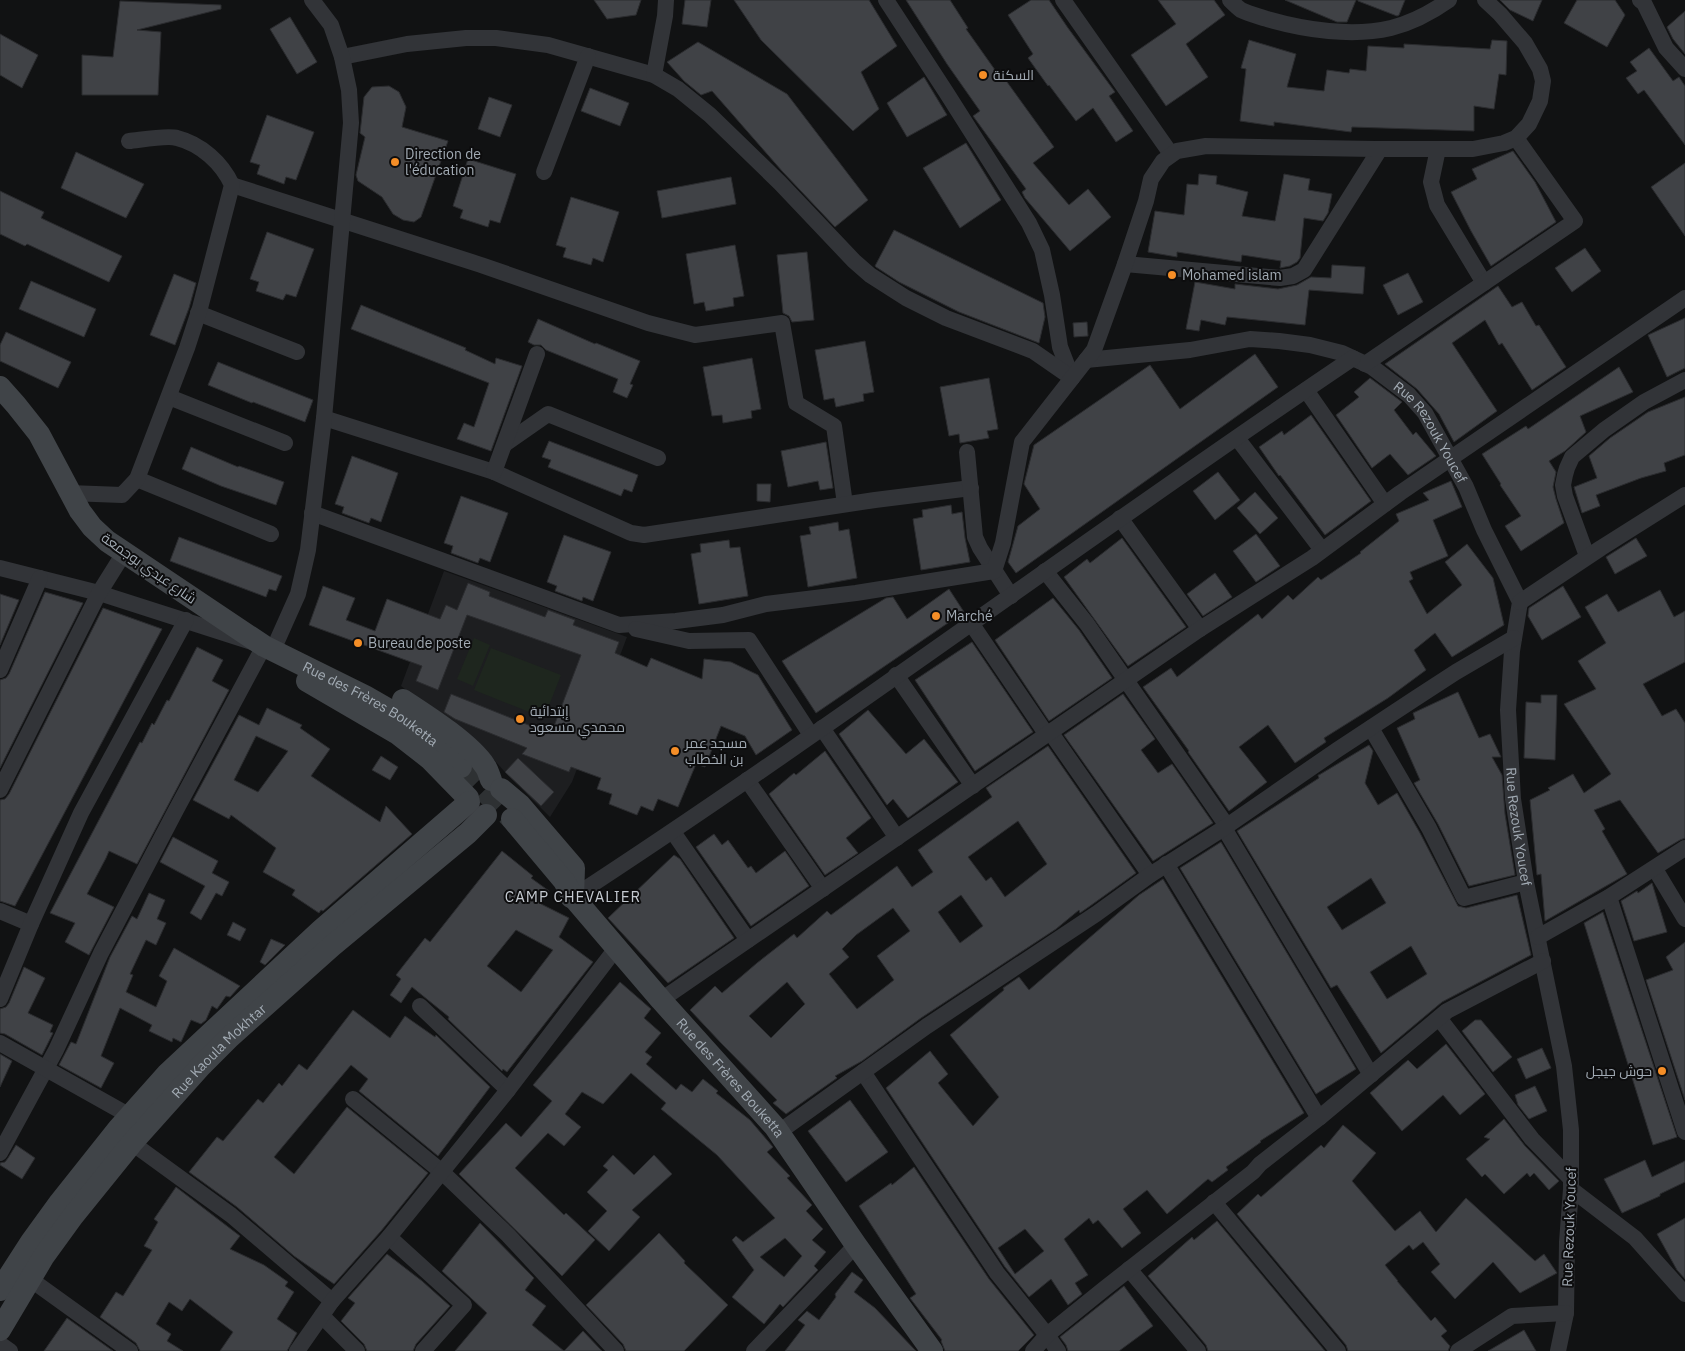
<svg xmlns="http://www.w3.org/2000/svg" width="1685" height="1351" font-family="'IBM Plex Sans',Cairo,sans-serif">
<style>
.built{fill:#1d1e20}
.green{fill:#1e261e}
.building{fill:#404246;stroke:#2b2c2f;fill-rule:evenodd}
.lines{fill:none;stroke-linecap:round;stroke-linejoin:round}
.secondary-tunnel{stroke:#2e3133;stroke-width:22;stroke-dasharray:22 11;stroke-linecap:butt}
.street{stroke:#323438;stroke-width:16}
.secondary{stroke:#404448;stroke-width:22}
.poi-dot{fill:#f58e27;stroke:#0d0d0e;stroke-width:2}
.labels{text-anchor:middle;stroke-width:4;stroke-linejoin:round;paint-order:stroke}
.poi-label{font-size:14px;fill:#a2abb4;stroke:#0d0d0e;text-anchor:start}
.street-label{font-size:14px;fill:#a2abb4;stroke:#0d0d0e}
.neighbourhood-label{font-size:15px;letter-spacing:1px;fill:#c4c9d0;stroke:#0d0d0e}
</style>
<rect width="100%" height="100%" fill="#111213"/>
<path class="built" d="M444,571L627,637L572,782L550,817L504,771L488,753L401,686Z"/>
<path class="green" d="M474,638L490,645L473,686L457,679Z
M491,648L561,675L544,718L474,690Z"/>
<path class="building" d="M594,0H641L636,15L607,19Z
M685,0H711L707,27L682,24Z
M734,0H869L897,46L861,72L879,109L853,131L761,40Z
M906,0H950L968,28L966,29L1000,77L1002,75L1054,147L1033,163L1069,205L1088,189L1111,217L1070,251L1025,198L1022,192L1026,189L973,116L980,111L947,64Z
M1031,0H1049L1068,28L1115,92L1109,96L1133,131L1116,142L1093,108L1076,121L1049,85L1048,86L1028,58L1033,54L1008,15Z
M1158,0H1214L1225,15L1186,44L1208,77L1166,106L1131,55L1176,24Z
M1285,0H1356L1347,22H1337Z
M1358,0H1405L1399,15L1397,16L1358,1Z
M1500,0H1542L1533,21L1510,10Z
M1577,0H1615L1625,15L1607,47L1564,23Z
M120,1L221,5V9L137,30L161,32L158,95H82V55L113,57Z
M1685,11V54L1673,39L1667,27Z
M290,17L317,62L297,74L270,29Z
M0,34L38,55L22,88L0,75Z
M1249,40L1296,54L1287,87L1324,91L1327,70L1349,73L1350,69L1366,71L1368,46L1404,48V44L1490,49L1492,40L1507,41L1506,75L1499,74L1494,109L1474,106V131L1352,127L1351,132L1274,122V126L1240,121L1246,69L1241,68Z
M698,42L787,94L868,200L835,227L782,171L712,91L701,95L684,81L667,62Z
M1649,48L1673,81L1679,77L1685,86V145L1644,90L1638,94L1626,78L1637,71L1630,62Z
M924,77L947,115L907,137L887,103Z
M389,86L399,92L406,107L402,127L448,141L421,217L414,222L403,220L393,214L382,197L358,181L356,175L365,137L360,133L364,97L372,87Z
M590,88L629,103L620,126L581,111Z
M489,97L512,105L500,137L478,129Z
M267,115L314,132L296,180L286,177L284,184L257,174L260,165L250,162Z
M966,143L1001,200L960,228L923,168Z
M1513,151L1535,182L1556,222L1491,266L1471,231L1451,192L1477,179L1472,169Z
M76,152L144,184L126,218L61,188Z
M468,159L516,174L500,223L490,220L488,227L460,218L463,210L453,206Z
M1685,163V236L1651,187Z
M1199,174L1217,176L1216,184L1248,192L1242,216L1275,221L1284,174L1310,179L1308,190L1332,194L1328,213L1323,221L1304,218L1300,258L1297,262L1290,266L1280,268L1281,261L1242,255L1241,262L1177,252V257L1148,252L1155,211L1184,215L1187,184L1198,185Z
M731,177L736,204L662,218L657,191Z
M0,191L44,212L41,218L122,256L109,282L27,244L25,246L0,234Z
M571,197L619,212L603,262L593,258L591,265L563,257L566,248L556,245Z
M894,230L1043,303L1045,317L1039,343L959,312L899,282L876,267L875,266Z
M267,232L314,249L296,297L286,294L283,300L256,291L259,282L250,279Z
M735,245L744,296L733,298L734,306L706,311L704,302L694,304L686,254Z
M1585,248L1601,271L1572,292L1555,268Z
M807,252L814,320L792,322L789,316L783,313L777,255Z
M1332,265L1365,267L1363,294L1309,290L1305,325L1227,317L1225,325L1201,320L1199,331L1186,329L1195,282L1235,289V284L1278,289L1297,285L1311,277L1331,278Z
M1408,273L1423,302L1398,315L1383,285Z
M174,274L196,283L189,308L175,345L150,335Z
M31,281L96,309L84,337L19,309Z
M1498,286L1512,307L1522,302L1536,326L1539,325L1566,367L1532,390L1502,343L1499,345L1485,320L1452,343L1497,411L1454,442L1439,414L1417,389L1385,364Z
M361,305L466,348L465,350L495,364L496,358L522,366L491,451L457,439L464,423L474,427L489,383L351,329Z
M1685,318V368L1667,377L1648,335Z
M538,319L595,344L596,343L640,361L630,384L633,385L627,398L613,392L618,379L546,350L541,345H534L528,342Z
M1087,322L1088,336L1074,337L1073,323Z
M6,332L71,362L58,388L0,361V345Z
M865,341L874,392L863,394L864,401L836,407L834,398L824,400L815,350Z
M1255,354L1278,387L1016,573L1008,562L1018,526L1040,509L1024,484L1034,445L1150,365L1180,409Z
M752,358L761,409L751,411L752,418L723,423L722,415L712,416L703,367Z
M218,362L313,400L305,422L253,402L252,403L208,385Z
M1619,367L1633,392L1580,416L1586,432L1565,451L1549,461L1556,472L1553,487L1556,499L1564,523L1521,551L1505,526L1521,516L1500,485L1501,484L1482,454L1526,426L1528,429Z
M989,378L998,429L987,431L989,438L960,443L959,434L949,436L940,387Z
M1370,378L1402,402L1394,410L1413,435L1416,432L1436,456L1408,475L1390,454L1372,468L1336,415L1359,397L1354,392Z
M1685,397V455L1664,463L1666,471L1641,478L1596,495L1600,506L1582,513L1574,487L1597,478L1589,456L1610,438L1648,412Z
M1311,415L1371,501L1325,535L1280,475L1279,476L1259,447L1282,431L1284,435Z
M549,441L638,475L632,492L624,489L621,496L548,467L551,460L542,457Z
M826,442L833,488L820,490L818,481L788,487L781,451Z
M191,447L238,467L239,466L284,482L276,505L221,486L182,469Z
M352,456L398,473L381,522L371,518L369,523L342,513L344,507L335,504Z
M1218,472L1240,500L1215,520L1193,491Z
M1451,481L1462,507L1433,520L1448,556L1410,572L1413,579L1409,581L1427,614L1462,585L1445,562L1467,544L1493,578L1504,625L1452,657L1435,633L1414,650L1426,670L1388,698L1324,738L1326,742L1295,763L1268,725L1239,747L1267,782L1229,811L1188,752L1189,751L1143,687L1171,668L1177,677L1258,614L1262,619L1288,595L1293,600L1318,577L1321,580L1361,553L1360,552L1399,521L1396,514L1429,500L1423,493Z
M757,484H771L770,502L757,501Z
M1255,492L1278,518L1260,534L1237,508Z
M461,496L508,513L490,562L480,558L478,563L451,553L453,546L444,543Z
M951,505L952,514L962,512L965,538L970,562L921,570L913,519L923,517L922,510Z
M838,522L839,531L849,529L857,578L808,587L800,536L811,534L809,527Z
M1256,534L1280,566L1256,582L1233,551Z
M564,535L611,552L593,601L583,597L582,601L555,591L557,586L547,582Z
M179,537L282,576L276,591L269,589L266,597L170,561Z
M1122,538L1186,627L1128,666L1064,577L1087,559L1090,563Z
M1636,538L1647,556L1615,574L1606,557Z
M729,540L730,548L740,547L748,596L699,604L691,554L701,552L700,544Z
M1215,573L1232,597L1203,616L1187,594Z
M468,583L490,592L489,596L545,617L548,610L575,620L573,625L619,642L615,653L647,667L651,658L702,679L704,659L731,662L758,675L792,730L756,755L745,736L721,726L705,767L696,764L678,807L658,799L653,811L641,806L637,815L609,804L612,794L597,789L601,778L571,767L569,772L522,754L527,748L455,719L444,712L451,694L551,734L581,655L467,615L438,690L416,681L422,666L309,625L323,586L355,598L346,620L375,631L387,599L440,619L446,605L457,610Z
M1563,586L1581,617L1542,640L1528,616L1529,608Z
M949,589L964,612L816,713L782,661L886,598L893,597L907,619Z
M1660,590L1674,617L1685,611V662L1643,684L1662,716L1676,709L1685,723V838L1680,840L1658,853L1620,800L1594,810L1605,829L1602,831L1627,874L1545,921L1541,874L1537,875L1530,800L1550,790L1548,788L1573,774L1584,793L1611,774L1564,704L1596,689L1578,661L1606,643L1585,607L1607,594L1618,612Z
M45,592L83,603L0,768V680L6,678L9,674Z
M0,594L19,600L0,645Z
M1053,598L1079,630L1112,678L1049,721L995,640Z
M103,608L162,629L15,906L0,901V800L5,799L9,794Z
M972,642L1033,732L975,771L915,680Z
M197,647L223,660L212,681L229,690L137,864L109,851L106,858L87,894L114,907L89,955L65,942L75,923L50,913L140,742L142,743L152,723L154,725L167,700L169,701Z
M1458,692L1479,738L1490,734L1501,757H1492L1502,775L1505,814L1515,875L1469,886L1438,824L1414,783L1420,780L1397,728L1415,719L1413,713Z
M1123,694L1155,739L1141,750L1158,773L1172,764L1213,823L1153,861L1064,735Z
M1541,695H1557L1555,760L1524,758L1526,702L1541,703Z
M267,708L302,725L300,728L330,749L311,776L380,822L386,806L412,834L323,911L321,910L319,913L292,895L295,890L263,872L276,848L231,815L229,819L193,800L239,715L259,725ZM256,736L288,751L258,792L234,780Z
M868,710L906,754L924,739L958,782L908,818L893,799L887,805L839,734Z
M1369,745L1373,751L1365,783L1378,805L1397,793L1420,833L1458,906L1466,908L1517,895L1531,955L1442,1002L1381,1053L1337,985L1331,988L1237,831L1319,778L1318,775H1319ZM1371,878L1386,903L1342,930L1327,907ZM1411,946L1427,974L1387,999L1370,972Z
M1048,746L1136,873L1090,906L1080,913L1079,910L1056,929L921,1018L862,1061L835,1076L837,1078L786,1114L773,1103L777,1100L721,1043L690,1010L715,986L722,993L757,963L794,934L797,938L827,911L831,915L897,866L912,887L933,872L918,850L992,797L986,788ZM1018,821L1047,864L1005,897L991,877L986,881L968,857ZM961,895L983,926L960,943L938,912ZM893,908L910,931L877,956L894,980L857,1009L829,974L849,957L842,949L856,935ZM787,982L805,1004L771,1038L749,1016Z
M825,751L871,818L846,838L858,853L825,875L769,794L794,773L796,775Z
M381,756L398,767L390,780L372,770Z
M518,758L554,792L541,806L505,772Z
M714,834L722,845L728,840L748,868L751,866L756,873L785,851L809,886L751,926L696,847Z
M173,837L218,861L212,873L229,882L222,896L216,893L201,920L190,913L205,886L160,862Z
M1221,842L1356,1069L1316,1094L1180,868Z
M502,851L533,876L531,878L549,891L541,904L569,918L559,937L593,962L507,1072L503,1069L502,1071L448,1019L449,1017L412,987L401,1003L390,995L401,979L396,975L425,938L430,942ZM516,930L553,950L521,992L487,966Z
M674,855L680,859L734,938L668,983L608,918Z
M1163,879L1304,1113L1260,1141L1261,1142L1226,1167L1228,1170L1212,1182L1208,1179L1167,1214L1147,1190L1123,1209L1141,1233L1122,1248L1098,1220L1093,1224L1089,1218L1064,1239L1088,1275L1075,1283L1082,1294L1068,1305L1051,1279L1029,1297L1005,1267L886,1088L930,1051L948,1074L938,1083L973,1126L999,1097L950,1035L1004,990L1003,988L1019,977L1029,990L1139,895ZM1025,1229L1044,1251L1015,1274L998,1248Z
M1652,883L1667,932L1634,941L1621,901L1637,891L1638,893Z
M149,893L165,900L157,919L166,923L156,945L146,940L130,974L133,975L126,992L156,1007L167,981L159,976L174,948L240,986L230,997L226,996L217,1009L212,1006L206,1020L201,1024L191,1020L181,1042L173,1038L172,1042L149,1031L152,1025L120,1008L101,1056L114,1063L101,1088L59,1065L71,1042L76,1044L110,957L132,916L137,919Z
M1603,912L1677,1137L1653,1145L1584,923Z
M233,922L246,929L240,941L227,935Z
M271,939L285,945L265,965L260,962Z
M1685,942V1100L1646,980L1673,970L1666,957Z
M24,967L45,978L28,1013L53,1025L50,1032L53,1033L42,1055L5,1034L0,1033V1009L6,1007L9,1003Z
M620,982L651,1009L644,1018L661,1033L645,1052L652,1057L646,1064L676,1090L681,1084L692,1092L703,1079L718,1091L716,1093L750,1120L773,1147L767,1152L790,1176L787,1178L812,1205L806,1211L823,1229L812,1240L826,1252L814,1266L818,1270L783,1307L780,1304L764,1324L732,1297L754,1270L732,1240L736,1236L743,1242L775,1218L717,1155L661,1109L666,1103L631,1073L603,1104L582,1092L565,1114L581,1127L564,1146L548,1133L515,1168L564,1215L566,1213L595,1240L562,1276L459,1174L506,1123L521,1137L552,1101L533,1085ZM785,1238L802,1256L784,1277L760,1257Z
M353,1010L390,1038L405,1016L435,1037L436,1035L490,1087L438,1156L359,1091L368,1079L351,1065L274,1157L294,1174L347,1107L428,1173L381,1231L334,1284L294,1256L237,1207L189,1172L217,1137L223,1141L258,1099L263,1103L279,1083L282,1086L299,1064L307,1070Z
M1475,1020H1481L1512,1057L1493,1072L1462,1031Z
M1446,1044L1485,1094L1460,1115L1443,1095L1402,1131L1370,1093L1408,1060L1417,1069Z
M1542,1048L1551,1068L1526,1079L1517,1059Z
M0,1054L12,1061L0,1087Z
M1535,1086L1547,1111L1529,1119L1518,1105L1515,1095Z
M850,1100L888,1152L846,1182L808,1131Z
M1504,1119L1525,1146L1559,1181L1549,1190L1534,1173L1530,1177L1527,1173L1504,1194L1485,1174L1482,1177L1466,1159L1490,1139L1484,1137Z
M1343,1125L1376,1153L1352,1181L1395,1231L1420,1211L1436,1232L1466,1198L1535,1261L1544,1254L1557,1273L1520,1293L1493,1262L1455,1299L1431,1272L1440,1264L1423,1242L1413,1250L1409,1245L1385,1265L1398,1281H1397L1431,1321L1435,1317L1447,1331L1441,1336L1450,1346L1448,1351H1348L1346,1345L1237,1214L1258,1194L1261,1197L1321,1145L1324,1148Z
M16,1145L35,1158L22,1179L0,1165V1163L5,1162L8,1158Z
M613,1155L634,1175L654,1155L672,1174L632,1210L640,1217L609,1251L588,1231L607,1211L587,1192L608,1170L603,1166Z
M1645,1160L1652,1177L1685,1161V1182L1660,1194V1196L1622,1213L1604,1179Z
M914,1167L989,1279L1034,1335L1018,1351H945L941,1341L942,1340L910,1298L916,1294L859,1206L891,1183L892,1185Z
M176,1187L240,1236L230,1249L264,1265L288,1282L285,1286L294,1292L277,1319L297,1333L287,1351H220L233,1332L190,1299L182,1311L169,1302L156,1324L171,1334L167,1341L183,1351H140L136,1343L100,1317L116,1292L123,1296L152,1250L144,1246L158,1222L154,1219Z
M1685,1218V1279L1677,1270L1657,1234Z
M1217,1221L1325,1351H1208L1206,1345L1148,1276L1192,1237L1194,1240Z
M480,1223L534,1278L525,1290L546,1306L532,1325L564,1351L583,1331L602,1351H455L487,1313L442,1271Z
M659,1233L685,1261L684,1263L728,1305L684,1351H626L623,1344L586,1305Z
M387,1254L422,1281L450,1306L416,1344L413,1351H367L364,1344L341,1321L355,1303L348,1298Z
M852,1272L863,1280L854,1292L875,1308L916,1351H785L805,1325L798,1320L807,1311L819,1320L836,1297L835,1294Z
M1124,1286L1153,1326L1119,1351H1068L1066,1345L1060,1337Z
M67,1318L113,1351H44Z
M1524,1330L1536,1351H1488Z"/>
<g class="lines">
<path class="secondary-tunnel" d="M461,767L512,819"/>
<g class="street">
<path d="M886,0L946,92L1029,223L1042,250L1052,295L1060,347L1072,378"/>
<path d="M1063,0L1171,154"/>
<path d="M1230,0C1233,3 1237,7 1241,10C1249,14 1258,16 1267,19C1305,30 1352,37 1391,28C1411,23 1432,12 1449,0"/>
<path d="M1640,0L1644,3L1666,48L1685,69"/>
<path d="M342,57L407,44L466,38H496L548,45L654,75L678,89L710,115L780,183L854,261L870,275L906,298L946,318L1033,351L1072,378"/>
<path d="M654,75L665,16L666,0"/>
<path d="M1438,149L1431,182L1437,205L1484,283"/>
<path d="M544,172L588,56"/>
<path d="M232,185L481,265L648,323L695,335L782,323L796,403L834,426L845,504"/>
<path d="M1125,264L1280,278L1293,276L1304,270L1380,149"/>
<path d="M198,313L297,352"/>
<path id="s1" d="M1086,360L1190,350L1250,339L1279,341L1310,345L1342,353L1372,367L1409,395L1425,413L1466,487L1484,530L1520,602L1512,651L1508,710L1513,799L1526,882L1564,1066L1571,1130V1189L1567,1242L1566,1313L1558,1351"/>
<path d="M1365,364L1575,221L1516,138"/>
<path d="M1306,390L1385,504"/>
<path d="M169,397L285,443"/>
<path d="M324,418L494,472L631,533L644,535L875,500L971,488"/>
<path d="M1237,438L1322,550"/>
<path d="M505,444L548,414L658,458"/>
<path d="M967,452L975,537L980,548L1011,596"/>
<path d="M494,472L537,354"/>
<path d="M137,479L271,534"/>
<path d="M69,493L122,495L137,479L187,348L200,308L232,185C222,163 201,144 177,138C167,135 140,140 129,141"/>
<path d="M312,513L619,625L676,621L723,615L766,604L856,593L994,571L1003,543L1022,442L1094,350L1124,267L1146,201L1151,179L1163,161L1177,151L1206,146L1375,149H1473L1504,143L1516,138L1529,124L1540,101L1543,81L1540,69L1525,43L1500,14L1485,0"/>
<path d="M1120,518L1200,629"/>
<path d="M1587,556L1565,496L1563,485L1565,475L1567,468L1572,457L1604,430L1644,402L1685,380"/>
<path d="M0,568L99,593L264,646L176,810L101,953L56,1050L0,1153"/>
<path d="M1045,571L1087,624L1227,826"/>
<path d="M1520,602L1601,548L1685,495"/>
<path d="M971,623L1047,735"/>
<path d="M636,629L689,641L749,640L811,735"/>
<path d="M273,650L298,594L308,550L324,418L351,123L349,90L342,57L331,25L312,0"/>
<path d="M0,670L40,578"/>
<path d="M896,675L973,786"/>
<path d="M822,728L897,838"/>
<path d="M1371,728L1429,828L1464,898L1526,882"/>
<path d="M1051,733L1150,875"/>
<path d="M747,780L823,889"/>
<path d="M0,790L99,593L124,553"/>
<path d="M1224,828L1371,1075"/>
<path d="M673,832L748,940"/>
<path d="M1166,864L1319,1118"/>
<path d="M1655,869L1685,919"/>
<path d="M573,897C838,724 1091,534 1353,358"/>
<path d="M1609,897L1685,1132"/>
<path d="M0,911L31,924"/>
<path d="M1538,937L1609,897L1685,848"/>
<path d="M0,999L31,924L81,813L186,620"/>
<path d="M661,1000L1200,629L1312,558L1400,493L1685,298"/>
<path d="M420,1006L508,1090"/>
<path d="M1439,1018L1532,1139L1571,1179"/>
<path d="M0,1043L130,1116"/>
<path d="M863,1072L997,1273L1047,1335L1058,1351"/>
<path d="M353,1099L442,1172L508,1235L616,1351"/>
<path d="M779,1132L927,1026L1096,914L1150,875L1224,828L1337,750L1416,698L1456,672L1514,638"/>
<path d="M132,1143L231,1215L332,1301"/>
<path d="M1571,1189L1635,1238L1685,1294"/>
<path d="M1214,1202L1338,1351"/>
<path d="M389,1237L464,1305L423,1351"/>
<path d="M1129,1269L1198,1351"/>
<path d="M30,1279L130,1351"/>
<path d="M322,1316L357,1351"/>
<path d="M0,1344L10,1351"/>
<path d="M297,1351L332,1301L389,1237L508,1090L617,947"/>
<path d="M754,1351L856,1245"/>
<path d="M1033,1351L1047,1335L1104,1289L1253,1172L1260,1164L1319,1118L1447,1011L1543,961"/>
<path d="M1458,1351L1512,1316L1566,1313"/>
</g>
<g class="secondary">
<path id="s2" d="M0,387L16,405L39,434L80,511L92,527L107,541L264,646L365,696L405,719L437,744L461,767"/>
<path d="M307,681L398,734L430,759L468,798"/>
<path d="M403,700C426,715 470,743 485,766C488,770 489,775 491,780"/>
<path d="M501,789L520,805L574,868L573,897H571"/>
<path id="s3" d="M512,819L564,881L573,897L661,1000L775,1127L856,1245L932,1351"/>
<path d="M0,1290L31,1242L60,1202L118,1129L167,1074L321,930L469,802"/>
<path id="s4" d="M0,1330L44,1256L73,1216L132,1143L201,1066L230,1037L332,946L468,833L486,815"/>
</g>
</g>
<g class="poi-dot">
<circle cx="983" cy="75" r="5"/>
<circle cx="395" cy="162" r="5"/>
<circle cx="1172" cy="275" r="5"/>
<circle cx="936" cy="616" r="5"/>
<circle cx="358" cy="643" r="5"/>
<circle cx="520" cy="719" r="5"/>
<circle cx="675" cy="751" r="5"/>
<circle cx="1662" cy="1071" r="5"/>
</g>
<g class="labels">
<g class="poi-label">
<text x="993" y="80">السكنة</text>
<text x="405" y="159">Direction de<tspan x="405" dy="16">l'éducation</tspan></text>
<text x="1182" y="280">Mohamed islam</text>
<text x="946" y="621">Marché</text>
<text x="368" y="648">Bureau de poste</text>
<text x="530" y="716">إبتدائية<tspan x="530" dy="16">محمدي مسعود</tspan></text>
<text x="685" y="748">مسجد عمر<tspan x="685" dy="16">بن الخطاب</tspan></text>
<text x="1652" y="1076" text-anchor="end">حوش جيجل</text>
</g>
<g class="street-label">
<text dy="5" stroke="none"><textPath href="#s1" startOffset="381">Rue Rezouk Youcef</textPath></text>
<text transform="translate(149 568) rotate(35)" y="5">شارع عبدي بوجمعة</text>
<text dy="5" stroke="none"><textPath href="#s2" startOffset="499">Rue des Frères Bouketta</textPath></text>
<text dy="5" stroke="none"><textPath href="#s1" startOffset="800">Rue Rezouk Youcef</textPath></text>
<text dy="5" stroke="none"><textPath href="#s4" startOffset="356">Rue Kaoula Mokhtar</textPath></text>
<text dy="5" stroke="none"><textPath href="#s3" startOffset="339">Rue des Frères Bouketta</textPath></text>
<text transform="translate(1569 1227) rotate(-88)" y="5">Rue Rezouk Youcef</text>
</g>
<g class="neighbourhood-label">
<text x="573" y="902">CAMP CHEVALIER</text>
</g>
</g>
</svg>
